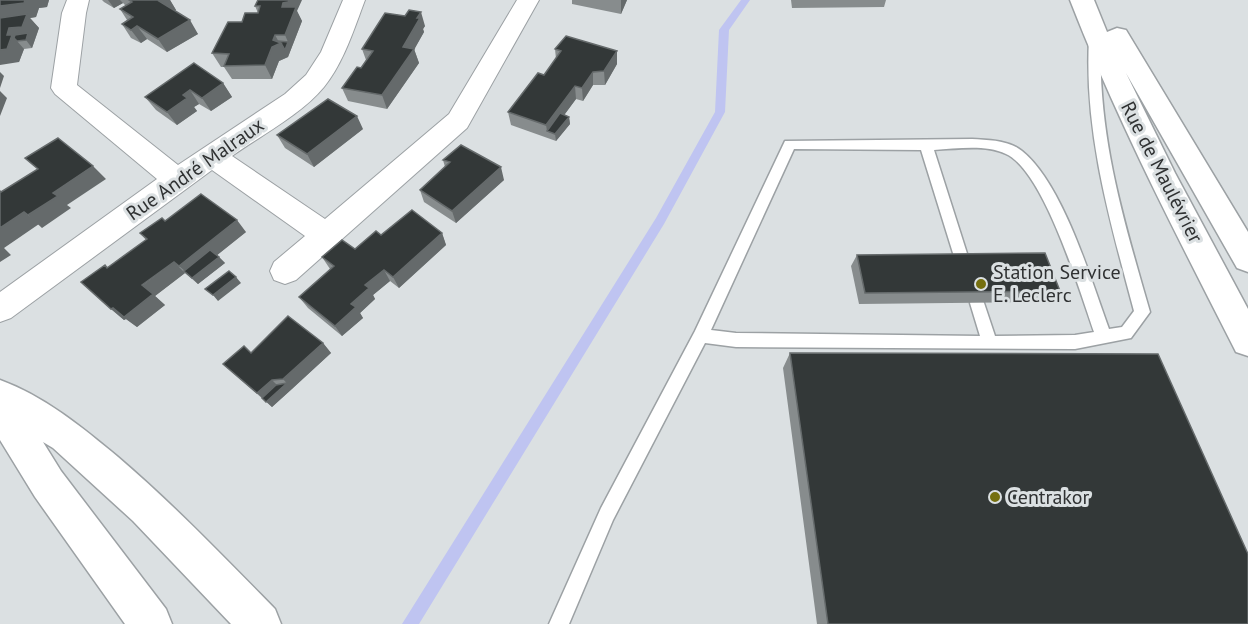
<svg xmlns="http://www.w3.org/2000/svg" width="1248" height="624" font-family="'PT Sans',sans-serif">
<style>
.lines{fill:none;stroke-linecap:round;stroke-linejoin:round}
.stream{fill:#bfc4f1;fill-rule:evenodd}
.service-casing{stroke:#9ca1a4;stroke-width:3}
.minor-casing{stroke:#9ca1a4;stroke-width:2}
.tertiary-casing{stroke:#9ca1a4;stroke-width:3}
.primary-casing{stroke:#9ca1a4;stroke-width:3}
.service{fill:#fff;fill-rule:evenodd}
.minor{fill:#fff;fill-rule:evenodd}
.tertiary{fill:#fff;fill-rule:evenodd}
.primary{fill:#fff;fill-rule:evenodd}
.wall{fill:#878c8d}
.shaded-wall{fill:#656a6b}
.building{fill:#333838;stroke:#656a6b;stroke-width:1.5}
.poi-dot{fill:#756f0f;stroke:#dbe0e2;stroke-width:2}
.labels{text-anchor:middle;stroke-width:6;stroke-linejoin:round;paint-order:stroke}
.street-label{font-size:20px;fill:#2f3132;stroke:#dbe0e2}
.poi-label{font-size:20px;fill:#2f3132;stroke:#dbe0e2;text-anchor:start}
</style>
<rect width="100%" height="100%" fill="#dbe0e2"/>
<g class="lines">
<path class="stream" d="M741,0H750L729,30L725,112L664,224L419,624H402L656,218L715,112L719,30Z"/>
<g class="service-casing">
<path id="service" d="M1095,35L1101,39C1097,134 1124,222 1150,312L1131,338L1075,349L736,347L705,343L613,520L569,624H549L601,508L695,331L785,141L972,139C988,140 1009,140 1022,151C1063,184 1091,280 1109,329L1122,327L1134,311C1110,221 1084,133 1089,39ZM794,149L921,150L957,266L959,270H969L971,266L934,150C956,149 985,144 1006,154C1044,171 1080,292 1094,332L1075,335L995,336L984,303L982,299L977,297L972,299L970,303L980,336L736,333L711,330Z"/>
</g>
<g class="minor-casing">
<path id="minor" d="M67,0H89L86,13L77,85L178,165L285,94L306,75L321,52L343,0H365C354,29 344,62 324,87C302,114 260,136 232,156L325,219L449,114L517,0H539L467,128L296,280L285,284L274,280L270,271L274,262L305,236L212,170L11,318L0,322V292L157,179L55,94L51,88L62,13Z"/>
</g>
<g class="tertiary-casing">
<path id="tertiary" d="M0,380C44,396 82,427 118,457C173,504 224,557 275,609L281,624H231L133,521L53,448L43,442L61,471L166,609L172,624H125L35,497L0,440Z"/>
</g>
<g class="primary-casing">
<path id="primary" d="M1070,0H1094L1107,32L1117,28L1126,30L1248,232V272L1237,268L1126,73L1175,173L1248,309V356L1236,352C1177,236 1117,121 1070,0Z"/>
</g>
<use href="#service" class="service"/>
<use href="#minor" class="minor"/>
<use href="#tertiary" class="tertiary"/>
<use href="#primary" class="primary"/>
</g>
<path class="wall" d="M0,0H49L47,7L39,8L36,17L30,18L39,28L32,48L24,49L19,62Z
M102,0H170L176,10L174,11L198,34L167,52L147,39L141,43L131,38L122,24L127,20L120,9L126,6L123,3L114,8L104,2Z
M572,0H627L621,14L572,4Z
M791,0H886L884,7L792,8Z
M255,6L297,11L302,21L288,57L279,61L272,79H232L224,67H221L212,53L242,22L258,13Z
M405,16L425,26L423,29L424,32L414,49L419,63L387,109L348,101L342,88L361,68L366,60L362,49Z
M555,49L617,51V64L605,85H593L583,101L576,99L564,115L569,117L570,124L556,141L511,125L508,112L544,75L556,59Z
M223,83L232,97L211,111L199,104L194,107L197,111L177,125L156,110L145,97Z
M363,129L314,167L285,148L277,135Z
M443,160L504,180L456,223L424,202L420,190L445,167Z
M165,221L246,232L217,255L225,263L198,284L185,273L155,296L165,305L137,327L126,319L124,320L111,309L105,265L108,267L146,240L140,233Z
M442,233L446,245L399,288L390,281L373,295L375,299L360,313L363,318L342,336L308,308L299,297L330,269L322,257L355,249L381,235Z
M857,255L1060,291L1048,302L859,304L851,266Z
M323,343L331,353L272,407L223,364Z
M790,353L1248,624H817L783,368Z"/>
<path class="shaded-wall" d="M25,0H49L47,7L39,8L36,17L30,18L39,28L32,48L26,40L17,41L24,49L19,62L0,65V50L7,35L0,22V6Z
M108,0H120L123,3L114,8Z
M161,0H170L176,10L168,15L159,1Z
M289,0H302L297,11L302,21L288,57L279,61L272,79L265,65L275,35L280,44L288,42L285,35L282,7L283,3Z
M621,0H627L621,14Z
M421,12L425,26L423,29L424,32L414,50V49L419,63L387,109L382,95L403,47L417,18Z
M190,20L198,34L167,52L158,39Z
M137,26L147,39L141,43L131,30Z
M617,51V64L605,85L604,71Z
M0,72L4,76L0,88Z
M593,72V85L583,101L582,88Z
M223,83L232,97L211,111L202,98Z
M575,86L576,99L551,133L547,131L546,125Z
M190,90L199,104L194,107L197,111L177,125L167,112L183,95Z
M0,91L7,98L0,116Z
M357,116L363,129L314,167L307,154Z
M569,117L570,124L556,141L555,134Z
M93,166L106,179L67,205L71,208L42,228L28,215L53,193Z
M501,167L504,180L456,223L452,211Z
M24,212L39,224L4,248L11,255L0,262V228Z
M237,220L246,232L191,276L179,266Z
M442,233L446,245L399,288L393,277Z
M219,257L225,263L198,284L192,278Z
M174,262L185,273L155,296L165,305L137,327L126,319L124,320L111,309Z
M384,270L390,281L373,295L375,299L360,313L363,318L342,336L335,326L365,285Z
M236,277L241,283L218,301L213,295Z
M323,343L331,353L292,389L283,379Z
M272,380L281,389L287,383L292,389L272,407L257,393Z"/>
<path class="building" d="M0,0H25L24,3L0,6Z
M129,0H161L159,1L190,20L158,39L137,26L131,30L122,24L133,17L120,9L132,2Z
M258,0H289L288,2L283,3L282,7H296L285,35H275L273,40L281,43L272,47L265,65L224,66L229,54L212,53L228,22H242L245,13H258L260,6H255Z
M409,10L421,12L417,18H420L403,47L414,49L382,95L342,88L357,67L361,68L373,51L362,49L385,13L405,16Z
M27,14L22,27L9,28L7,35H12L7,49L0,50V18Z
M28,33L26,40L17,41L14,38L15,35Z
M566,36L617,51L604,71L593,72L582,88L575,86L546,125L508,112L538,73L544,75L561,51L555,49Z
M278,41L288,42L285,50L281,43L278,42Z
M194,63L223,83L202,98L190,90L183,95L187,98L167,112L145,97Z
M328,99L357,116L307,154L277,135Z
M560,113L569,117L555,134L547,131Z
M58,138L93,166L53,193L58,196L28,215L24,212L0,228V191L1,192L38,169L25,158Z
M461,145L501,167L452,211L420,190L450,162L443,160Z
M201,194L237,220L179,266L174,262L142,285L153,294L124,317L113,308L111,309L81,282L105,265L107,268L147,239L140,233L162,218L165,221Z
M412,210L442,233L393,277L384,270L365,285L369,288L351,304L356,307L335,326L299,297L334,266L322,257L342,240L355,249L376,231L381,235Z
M210,250L219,257L192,278L184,271Z
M1045,253L1060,291L865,293L857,255Z
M229,271L236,277L213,295L205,289Z
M288,316L323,343L283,379L272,380L257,393L223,364L244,346L251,353Z
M790,353L1158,354L1248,554V624H828Z
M287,383L266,402L262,398L276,385Z"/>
<g class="poi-dot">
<circle cx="981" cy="284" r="6"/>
<circle cx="995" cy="497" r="6"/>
</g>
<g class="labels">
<g class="street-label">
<text transform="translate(195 169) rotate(-35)" y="7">Rue André Malraux</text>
<text transform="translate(1162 172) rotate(63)" y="7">Rue de Maulévrier</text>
</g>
<g class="poi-label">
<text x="993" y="279">Station Service<tspan x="993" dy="23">E. Leclerc</tspan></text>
<text x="1007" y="504">Centrakor</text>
</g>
</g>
</svg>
